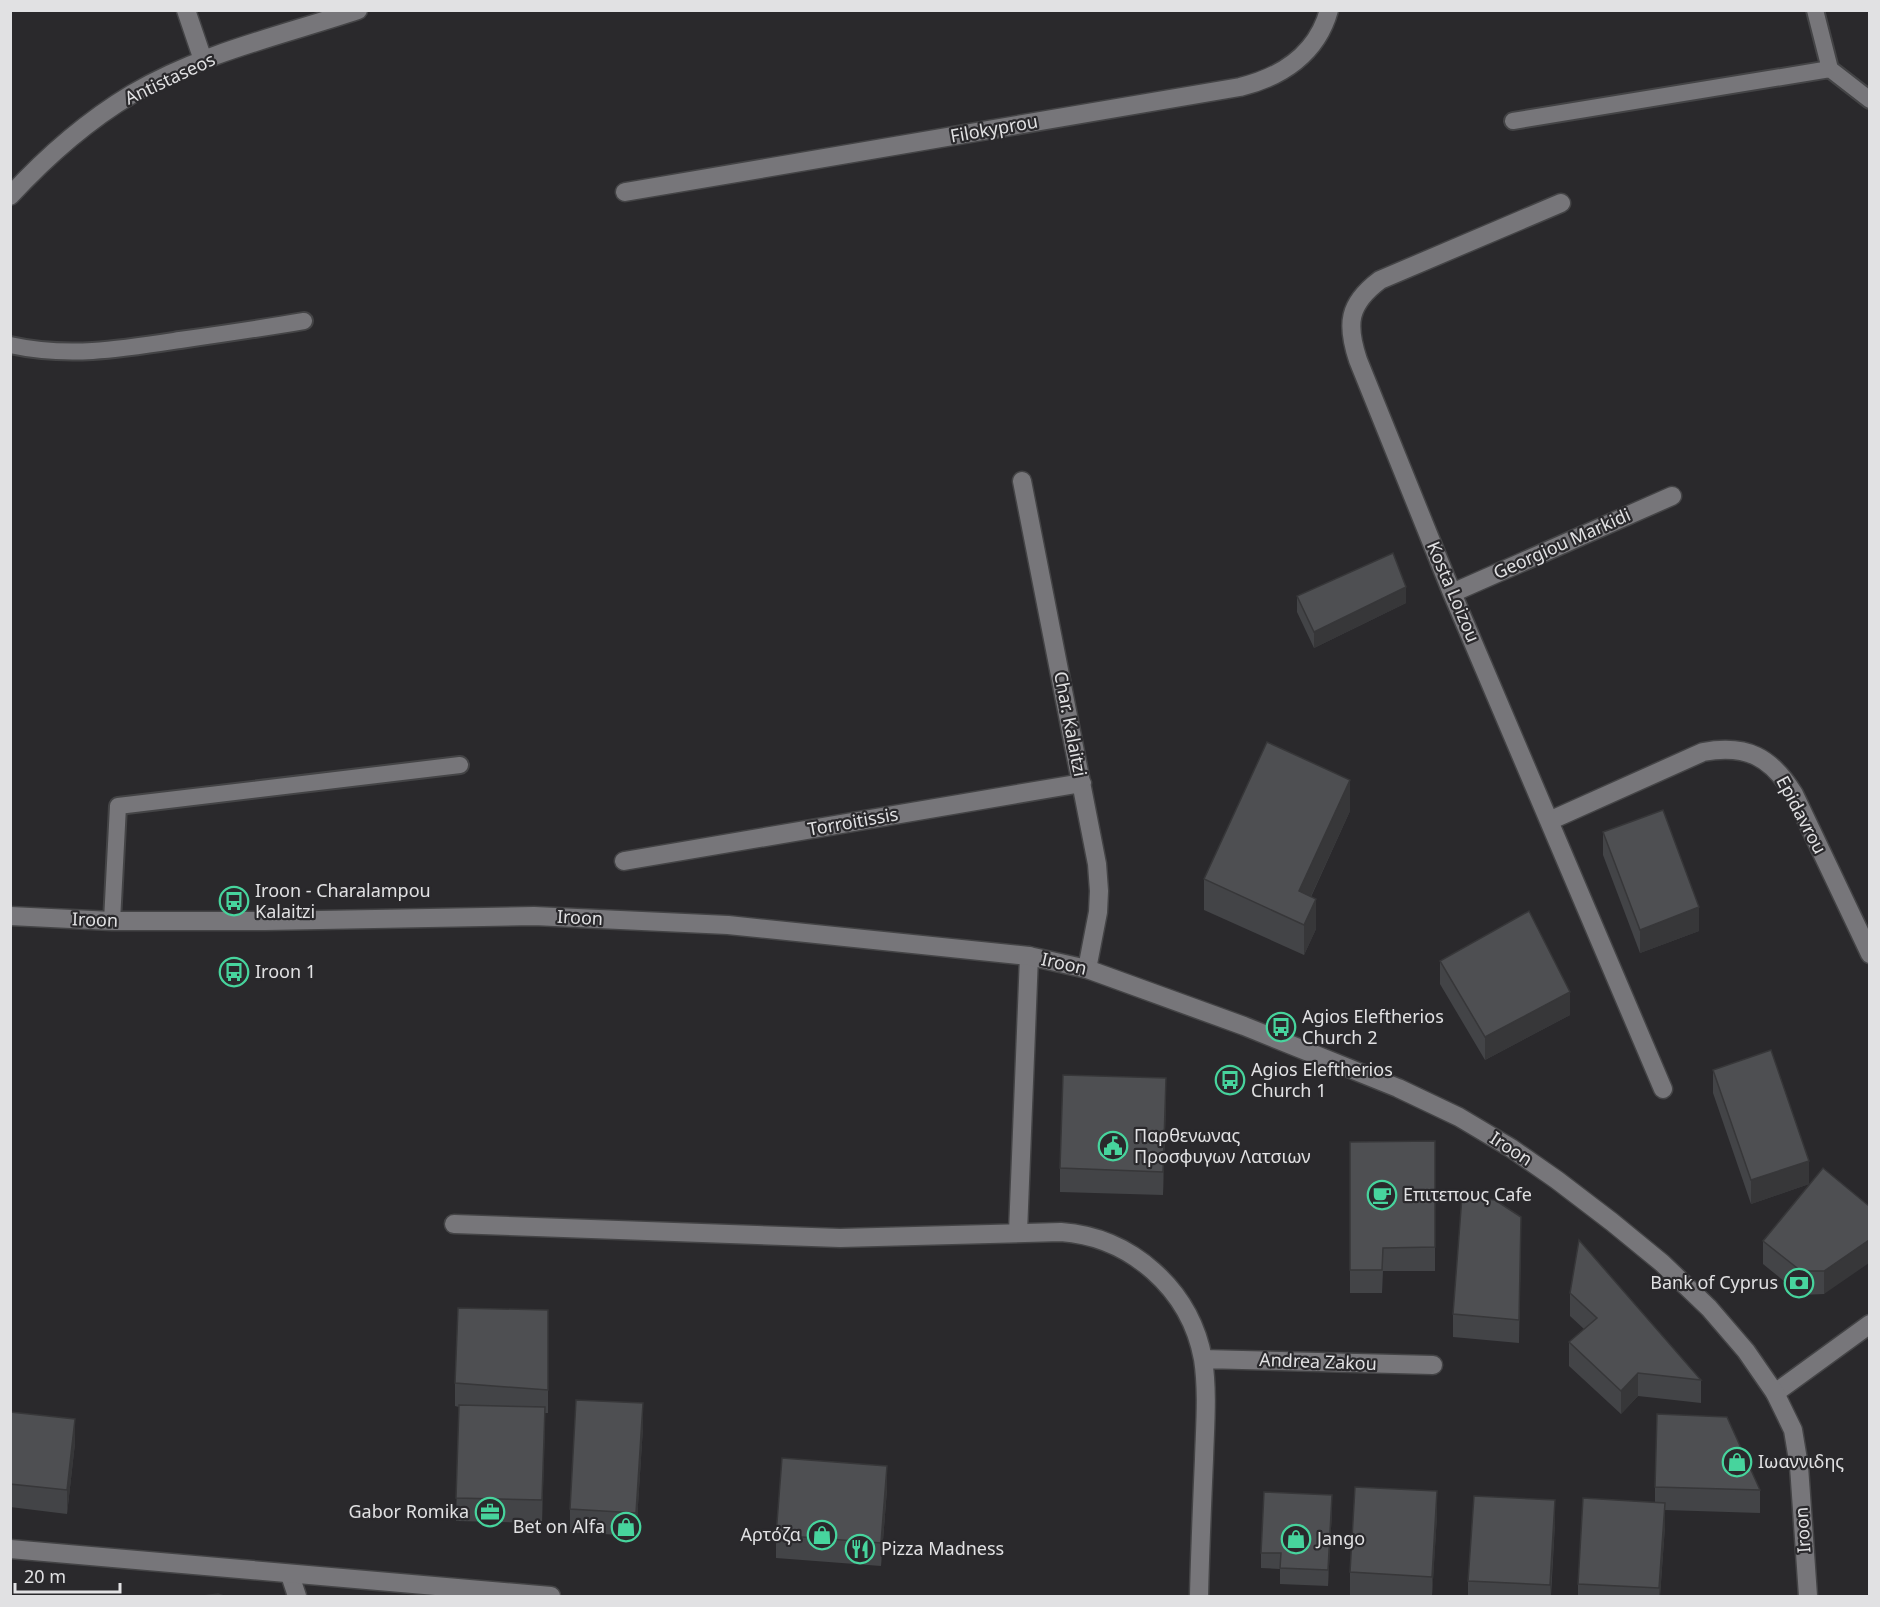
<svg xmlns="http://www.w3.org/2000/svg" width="1880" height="1607" font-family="'Noto Sans',sans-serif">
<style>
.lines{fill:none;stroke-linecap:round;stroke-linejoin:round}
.service-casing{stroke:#444446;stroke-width:20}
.minor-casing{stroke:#444446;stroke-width:21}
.tertiary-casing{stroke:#444446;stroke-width:21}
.service{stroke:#77767a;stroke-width:16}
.minor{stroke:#77767a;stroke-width:18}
.tertiary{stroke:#77767a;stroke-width:18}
.wall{fill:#434447}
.shaded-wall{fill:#373739}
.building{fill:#4e4f52;stroke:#373739;stroke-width:1.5}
.labels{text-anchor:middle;stroke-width:4.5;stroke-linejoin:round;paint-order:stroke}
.street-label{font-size:18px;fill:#e1e1e3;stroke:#2a292c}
.poi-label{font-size:18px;fill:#e1e1e3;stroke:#2a292c;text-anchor:start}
</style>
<rect width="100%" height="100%" fill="#2a292c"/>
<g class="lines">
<g class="service-casing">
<path id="service" d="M1815,10L1830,69L1870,100
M1513,121L1830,69
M10,345C69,358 122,349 180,340C222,334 263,328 304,321
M112,921L118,806L460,765"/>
</g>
<g class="minor-casing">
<path id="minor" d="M186,10L203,60
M625,192L1240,87C1281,77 1317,54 1329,10
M10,196C45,158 87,121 132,94C201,53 283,35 358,10
M1561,203L1380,280C1348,304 1346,324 1358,360L1452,593L1663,1089
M1022,481L1097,864L1099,891L1098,912L1087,969
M1452,593L1672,496
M1549,821L1703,752C1747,744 1771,757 1794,794L1870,954
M624,861L1082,783
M454,1224L840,1238L1061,1232C1131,1237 1190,1289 1203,1359C1208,1392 1205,1426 1204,1459C1202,1505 1200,1551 1199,1596
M1018,1232L1029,956
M1203,1359L1433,1365
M1775,1393L1870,1324
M290,1575L297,1596"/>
</g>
<g class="tertiary-casing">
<path id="tertiary" d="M10,916L112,921H266L534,916L728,925L1029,956L1087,969L1244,1026L1398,1088L1459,1117L1511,1148L1557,1180L1612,1222L1662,1263L1709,1308L1746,1351L1775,1393L1793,1430L1799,1466L1808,1596
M10,1549L551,1596"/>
</g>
<use href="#service" class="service"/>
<use href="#minor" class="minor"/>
<use href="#tertiary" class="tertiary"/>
</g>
<path class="wall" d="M1297,596L1406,603L1314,648L1297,612Z
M1350,811L1311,897L1316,929L1304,955L1204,910V879Z
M1603,832L1699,931L1640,953L1603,855Z
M1440,961L1570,1015L1485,1060L1440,984Z
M1713,1070L1809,1184L1751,1204L1713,1093Z
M1166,1101L1163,1195L1060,1192V1168Z
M1435,1141V1271H1383L1382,1293H1350V1142Z
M1869,1206L1824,1294L1801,1295L1763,1264V1241Z
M1521,1240L1519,1343L1453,1337V1314Z
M1570,1293L1701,1380V1403L1638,1396L1621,1414L1569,1366V1342L1584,1329L1570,1316Z
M548,1310V1413H545L542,1523L456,1521L459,1407L455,1406V1383Z
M1869,1396V1430L1868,1427V1397Z
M10,1412L75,1443L67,1514L10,1507Z
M643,1427L636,1536L570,1532V1509Z
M1655,1487L1760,1490V1513L1665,1510V1526L1660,1596H1578V1584L1655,1502Z
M887,1489L881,1566L776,1558V1535Z
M1332,1510L1328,1586L1280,1584V1569L1261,1568V1553Z
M1437,1515L1432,1596H1350V1572Z
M1555,1523L1551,1596H1468V1581Z"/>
<path class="shaded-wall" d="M1406,587V603L1314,648V632Z
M1350,780V811L1299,922V891Z
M1316,899V929L1304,955V925Z
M1699,907V931L1640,953V930Z
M1570,992V1015L1485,1060V1037Z
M1166,1078V1101L1163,1195V1172Z
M1809,1161V1184L1751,1204V1180Z
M1869,1240V1263L1824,1294V1271Z
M1638,1373V1396L1621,1414V1391Z
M643,1403V1427L636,1536V1513Z
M545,1407V1431L542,1523V1500Z
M75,1419V1443L67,1514V1490Z
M887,1466V1489L881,1566V1543Z
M1437,1491V1515L1432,1596V1577Z
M1332,1495V1510L1328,1586V1570Z
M1555,1500V1523L1550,1596V1585Z
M1665,1503V1526L1660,1596H1659Z"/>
<path class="building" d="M1393,553L1406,587L1314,632L1297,596Z
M1267,742L1350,780L1299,891L1316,899L1304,925L1204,879Z
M1663,810L1699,907L1640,930L1603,832Z
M1529,911L1570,992L1485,1037L1440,961Z
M1771,1050L1809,1161L1751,1180L1713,1070Z
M1063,1075L1166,1078L1163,1172L1060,1168Z
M1435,1141V1247L1383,1248L1382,1270H1350V1142Z
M1823,1168L1869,1206V1240L1824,1271H1801L1763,1241Z
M1462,1196L1495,1200L1521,1217L1519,1320L1453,1314Z
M1579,1240L1701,1380L1638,1373L1621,1391L1569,1342L1597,1318L1570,1293Z
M458,1308L548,1310V1390L455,1383Z
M576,1400L643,1403L636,1513L570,1509Z
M459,1405L545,1407L542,1500L456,1498Z
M10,1412L75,1419L67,1490L10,1484Z
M1657,1414L1727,1417L1760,1490L1655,1487Z
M782,1458L887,1466L881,1543L776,1535Z
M1355,1487L1437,1491L1432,1577L1350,1572Z
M1264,1492L1332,1495L1328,1570L1280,1568L1281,1553H1261Z
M1474,1496L1555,1500L1550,1585L1468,1581Z
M1583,1498L1665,1503L1659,1588L1578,1584Z
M218,1594L224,1596H202Z"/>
<defs>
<g id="bus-ring" transform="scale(1.5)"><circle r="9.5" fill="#2a292c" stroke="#47d49d" stroke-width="1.5"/><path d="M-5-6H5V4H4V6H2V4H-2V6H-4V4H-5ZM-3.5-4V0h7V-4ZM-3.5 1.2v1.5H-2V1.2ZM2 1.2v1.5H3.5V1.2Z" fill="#47d49d"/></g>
<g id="civic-ring" transform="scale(1.5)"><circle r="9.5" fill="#2a292c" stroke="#47d49d" stroke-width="1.5"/><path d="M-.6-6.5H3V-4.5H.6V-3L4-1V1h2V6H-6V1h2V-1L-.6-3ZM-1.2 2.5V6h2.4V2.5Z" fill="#47d49d"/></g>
<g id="cafe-ring" transform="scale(1.5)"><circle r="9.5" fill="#2a292c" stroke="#47d49d" stroke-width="1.5"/><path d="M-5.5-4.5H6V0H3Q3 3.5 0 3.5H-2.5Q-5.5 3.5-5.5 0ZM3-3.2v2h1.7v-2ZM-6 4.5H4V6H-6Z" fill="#47d49d"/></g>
<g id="bank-ring" transform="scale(1.5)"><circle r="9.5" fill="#2a292c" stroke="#47d49d" stroke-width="1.5"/><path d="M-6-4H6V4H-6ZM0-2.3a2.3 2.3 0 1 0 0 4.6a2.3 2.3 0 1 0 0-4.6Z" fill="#47d49d"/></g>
<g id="shop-ring" transform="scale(1.5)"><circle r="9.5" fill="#2a292c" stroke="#47d49d" stroke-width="1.5"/><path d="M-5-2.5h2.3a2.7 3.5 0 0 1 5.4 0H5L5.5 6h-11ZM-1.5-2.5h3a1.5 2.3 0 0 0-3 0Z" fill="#47d49d"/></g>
<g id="office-ring" transform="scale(1.5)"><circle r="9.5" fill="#2a292c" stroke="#47d49d" stroke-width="1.5"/><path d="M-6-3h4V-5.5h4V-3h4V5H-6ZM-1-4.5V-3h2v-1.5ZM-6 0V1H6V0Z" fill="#47d49d"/></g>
<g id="restaurant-ring" transform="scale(1.5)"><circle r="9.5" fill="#2a292c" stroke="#47d49d" stroke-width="1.5"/><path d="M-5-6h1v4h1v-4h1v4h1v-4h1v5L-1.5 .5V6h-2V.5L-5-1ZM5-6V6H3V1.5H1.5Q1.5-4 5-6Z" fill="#47d49d"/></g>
</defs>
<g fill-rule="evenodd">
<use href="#bus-ring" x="234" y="901"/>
<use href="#bus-ring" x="234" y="972"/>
<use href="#bus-ring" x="1281" y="1027"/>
<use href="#bus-ring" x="1230" y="1080"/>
<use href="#civic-ring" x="1113" y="1146"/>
<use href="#cafe-ring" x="1382" y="1195"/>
<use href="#bank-ring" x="1799" y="1283"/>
<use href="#shop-ring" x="1737" y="1462"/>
<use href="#office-ring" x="490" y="1512"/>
<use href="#shop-ring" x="626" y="1527"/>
<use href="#shop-ring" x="822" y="1535"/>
<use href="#shop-ring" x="1296" y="1539"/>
<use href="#restaurant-ring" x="860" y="1549"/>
</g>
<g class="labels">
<g class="street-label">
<text transform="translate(170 79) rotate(-25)" y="6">Antistaseos</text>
<text transform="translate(994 129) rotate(-10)" y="6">Filokyprou</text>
<text transform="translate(1562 544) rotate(-24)" y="6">Georgiou Markidi</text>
<text transform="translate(1453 592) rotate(67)" y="6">Kosta Loizou</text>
<text transform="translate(1070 724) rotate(79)" y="6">Char. Kalaitzi</text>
<text transform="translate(1801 815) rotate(62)" y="6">Epidavrou</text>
<text transform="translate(853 822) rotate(-10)" y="6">Torroitissis</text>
<text transform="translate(580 918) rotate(3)" y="6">Iroon</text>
<text transform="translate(95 920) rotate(2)" y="6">Iroon</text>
<text transform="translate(1064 964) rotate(13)" y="6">Iroon</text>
<text transform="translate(1511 1149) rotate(33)" y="6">Iroon</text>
<text transform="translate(1318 1362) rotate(2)" y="6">Andrea Zakou</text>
<text transform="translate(1803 1530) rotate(-94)" y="6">Iroon</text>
</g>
<g class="poi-label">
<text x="255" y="897">Iroon - Charalampou<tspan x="255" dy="21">Kalaitzi</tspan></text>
<text x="255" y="978">Iroon 1</text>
<text x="1302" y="1023">Agios Eleftherios<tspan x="1302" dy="21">Church 2</tspan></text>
<text x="1251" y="1076">Agios Eleftherios<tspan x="1251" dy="21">Church 1</tspan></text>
<text x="1134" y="1142">Παρθενωνας<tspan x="1134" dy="21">Προσφυγων Λατσιων</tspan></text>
<text x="1403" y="1201">Επιτεπους Cafe</text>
<text x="1778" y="1289" text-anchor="end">Bank of Cyprus</text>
<text x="1758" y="1468">Ιωαννιδης</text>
<text x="469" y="1518" text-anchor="end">Gabor Romika</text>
<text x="605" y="1533" text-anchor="end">Bet on Alfa</text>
<text x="801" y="1541" text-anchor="end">Αρτόζα</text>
<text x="1317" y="1545">Jango</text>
<text x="881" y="1555">Pizza Madness</text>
</g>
</g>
<rect width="1880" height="1607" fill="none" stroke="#e1e1e3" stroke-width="24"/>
<path d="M15 1583v9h105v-9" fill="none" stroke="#e1e1e3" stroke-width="3"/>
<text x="24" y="1583" font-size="18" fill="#e1e1e3" stroke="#2a292c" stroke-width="4.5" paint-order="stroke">20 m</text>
</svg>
